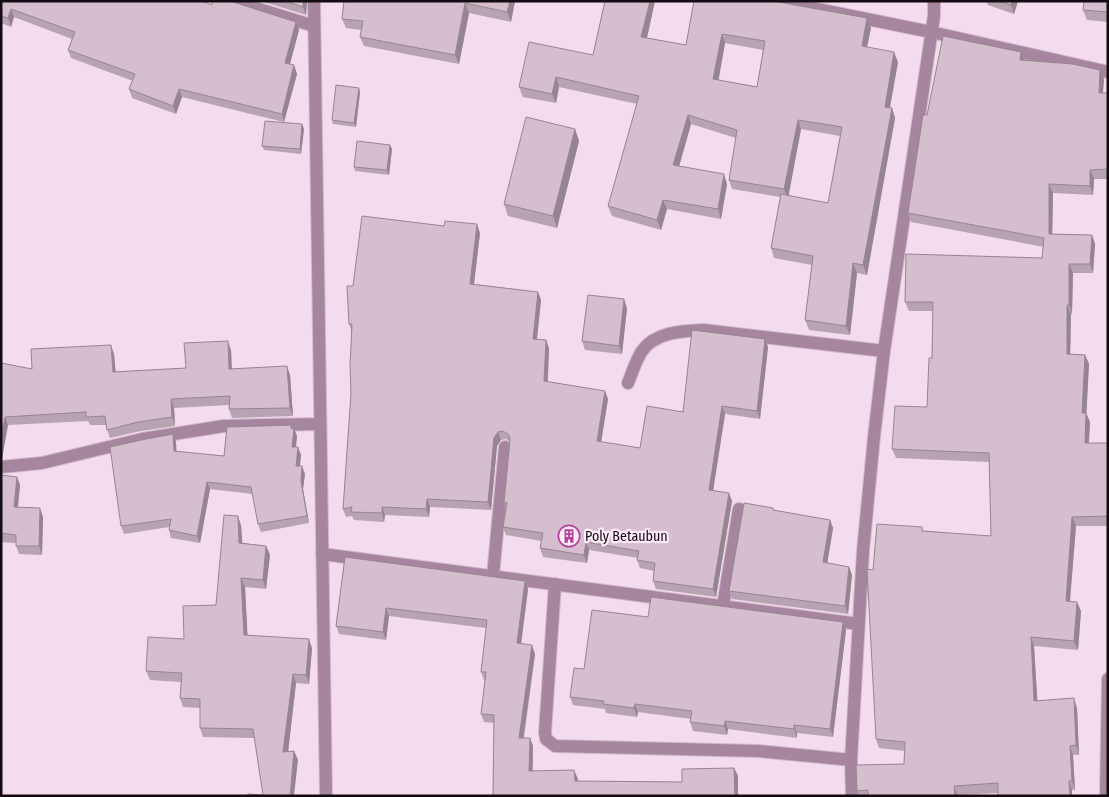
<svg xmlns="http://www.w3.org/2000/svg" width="1109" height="797" font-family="'Fira Sans Condensed',sans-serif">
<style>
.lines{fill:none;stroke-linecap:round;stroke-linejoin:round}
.minor-casing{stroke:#d0baca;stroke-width:14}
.minor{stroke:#a6859e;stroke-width:12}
.wall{fill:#b8a3b2;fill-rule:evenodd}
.shaded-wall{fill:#968591}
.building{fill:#d6becf;stroke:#968591;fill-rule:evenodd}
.labels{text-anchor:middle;stroke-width:4.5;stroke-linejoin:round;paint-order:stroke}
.poi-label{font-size:14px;fill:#140c12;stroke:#feeaf8;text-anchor:start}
</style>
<rect width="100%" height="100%" fill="#f4dbed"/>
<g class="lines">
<g class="minor-casing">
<path id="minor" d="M233,1L314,26
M314,1L326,796
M778,1L931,32L1108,72
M628,383C632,373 636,360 642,351C655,332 682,331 703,330L884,351
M1,467L42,463L142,439L224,426L320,424
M322,554L859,624
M493,576L505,447
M555,584L545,732L546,739L555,746L758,751L851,760
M723,606L739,509
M852,796L851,760L863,551L874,437L884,351L934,16V1
M1106,796L1108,679"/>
</g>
<use href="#minor" class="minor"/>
</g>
<path class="wall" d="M1,1L212,5L296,22L299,30L290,64L294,65L297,74L284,122L182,97L176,114L132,98L129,89L133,81L71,58L68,50L72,39L14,17L11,27L1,23Z
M261,1H307L306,15Z
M344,1H515L511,22L469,13L459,64L364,46L360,37L361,30L346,28L342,19Z
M605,1H655L647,38L686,45L694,1L871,28L867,47L898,62L890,108H892L895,118L867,275L857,273L850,335L809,330L805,320L812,265L774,258L771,248L780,197L732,189L729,180L736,138L691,124L679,166L727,184L721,219L667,209L661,230L612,216L608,206L637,104L559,87L556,103L523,97L519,87L593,55ZM725,43L763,50L757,87L718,80ZM801,129L840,136L828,203L788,196Z
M986,1H1018L1014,14L988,5Z
M1108,1V22L1087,20L1083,10Z
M1021,52L1024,61L1104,79L1103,93H1108V179H1094L1093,195L1053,193L1052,234L1092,235L1095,244L1093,273H1073L1072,314H1071L1070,354L1085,355L1089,364L1086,413L1090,422L1089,443H1108V526H1076L1070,602L1081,611L1078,650L1034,646L1037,701L1077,708L1079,755H1073L1075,790L998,793L957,795V796H859L857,791L904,764L905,751L879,748L876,739L873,570L922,527L923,531L991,536L989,462L896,458L892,449L927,407L932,358L933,311H909L905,302L1042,258L1044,247L911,222L908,213L927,115Z
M360,92L356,127L333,124L332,120Z
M302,124L304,129L301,154L264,150L262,146Z
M575,129L579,141L557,228L508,216L504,204Z
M390,145L392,149L389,175L355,171L354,167Z
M480,233L474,284L538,292L541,300L537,339L546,340L549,348L548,382L605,391L608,399L601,442L640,448L765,339L768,347L760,419L725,414L713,490L732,501L716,597L656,589L653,581L654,571L640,568L637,560L638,558L589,550L587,563L543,557L540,548L541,541L506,535L503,527L506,508L504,502L510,442L506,439L501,440L497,446L491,510L430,507L429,517L385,515L384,522L354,520L352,516L346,517L343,509L351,394L352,332L349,324L353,286Z
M627,308L622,354L585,350L582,341Z
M231,350L232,369L290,375L293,416L232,418L229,409V405L174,408L175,426L141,431L110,438L107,430L106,425H90L88,421L8,425L1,459V363L32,369L114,354L116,372L186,368Z
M291,425L292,428L294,429L297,436L296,447L301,455L300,466L305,474L303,489L309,523L261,532L258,524L253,494L210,489L200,543L171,538L169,530V527L124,534L121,526L173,434L176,442V452L224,456Z
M1,475L17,477L20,485L18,507L43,517L42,555L19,554L16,546V543L1,542Z
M773,508L774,510L830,520L833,528L827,563L849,567L852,575L848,614L732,599L729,591Z
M241,525L242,543L266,546L270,555L266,589L245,587L247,635L312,648L309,684L296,683L288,752L294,751L298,760L263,795L255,738L203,737L200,728V708L183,707L180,698L181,682L150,680L146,671L184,639L216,605Z
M345,557L528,589L521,644L535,654L524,738H530L533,746V771L578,779V781L682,782L734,768L738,776V796H493L494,723L484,722L481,714L485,680H484L481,672L486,628L389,616L386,640L339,634L336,626Z
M648,617L843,622L846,630L833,737L797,733V738L728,729L727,735L693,731L690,722L691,719L638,712L637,717L606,713L605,709L573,705L570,697L584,669Z"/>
<path class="shaded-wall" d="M303,1H307L306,15L303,7Z
M510,1H515L511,22L507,12Z
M650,1H655L645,46L641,37Z
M1012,1H1018L1014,14L1011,5Z
M465,3L469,13L459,64L455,55Z
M11,9L14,17L11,27L8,18Z
M867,18L871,28L865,56L862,46Z
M296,22L299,30L288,71L285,63Z
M722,34L725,43L717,89L713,79Z
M894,52L898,62L888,117L885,107Z
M1021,52L1024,61L1020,60Z
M294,65L297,74L284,122L282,114Z
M1100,70L1104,79L1102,102L1099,93Z
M556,77L559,87L556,103L552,94Z
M359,88L360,92L356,127L354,123Z
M179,89L182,97L176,114L173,106Z
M892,108L895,118L867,275L863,265Z
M688,115L691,124L677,174L673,165Z
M798,120L801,129L788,199L784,189Z
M302,124L304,129L301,154L300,149Z
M575,129L579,141L557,228L553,216Z
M390,145L392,149L389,175L387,170Z
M1090,170L1094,179L1093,195L1090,186Z
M724,174L727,184L721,219L718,209Z
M1049,184L1053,193L1052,244L1049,234Z
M663,200L667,209L661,230L657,220Z
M477,224L480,233L473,292L470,284Z
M1092,235L1095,244L1093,273L1090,264Z
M853,263L857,273L850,335L846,326Z
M1069,264L1073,273L1072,314L1069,305Z
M538,292L541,300L536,347L533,339Z
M624,299L627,308L622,354L619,346Z
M1067,305L1071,314L1070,363L1067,354Z
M765,339L768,347L760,419L757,411Z
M546,340L549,348L547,389L544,381Z
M228,341L231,350L232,378L229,369Z
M111,345L114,354L116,381L113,372Z
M1085,355L1089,364L1086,422L1082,413Z
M287,366L290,375L293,416L290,408Z
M605,391L608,399L600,449L597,441Z
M171,399L174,408L175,426L172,417Z
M722,406L725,414L712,498L709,490Z
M1086,413L1090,422L1088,452L1085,443Z
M5,417L8,425L2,459L1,437Z
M291,425L294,432V429L297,436L295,454L292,447Z
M498,432L501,440L497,446L491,510L488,502L494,438Z
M173,434L176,442L177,459L174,451Z
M298,447L301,455L299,473L296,466Z
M302,466L305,474L303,489L309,523L307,516L301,481Z
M17,477L20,485L17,516L14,507Z
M207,482L210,489L200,543L197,536Z
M729,493L732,501L716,597L713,589Z
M427,499L430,507L429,517L426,509Z
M382,507L385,515L384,522L382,513Z
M40,508L43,517L42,555L39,546Z
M238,516L241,525L243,552L239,543Z
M1072,517L1076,526L1069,610L1066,601Z
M830,520L833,528L826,571L823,562Z
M586,542L589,550L587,563L584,555Z
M266,546L270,555L266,589L263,580Z
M849,567L852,575L848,614L845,606Z
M241,578L245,587L248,644L244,635Z
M525,581L528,589L520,652L517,643Z
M1077,602L1081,611L1078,650L1074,641Z
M386,608L389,616L386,640L383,632Z
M843,622L846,630L833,737L830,729Z
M1031,637L1034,646L1038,710L1034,701Z
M309,639L312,648L309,684L306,675Z
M532,645L535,654L522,746L519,738Z
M293,674L296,683L287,761L283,752Z
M1074,698L1077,708L1079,755L1076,745Z
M635,704L638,712L637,717L634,708Z
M725,721L728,729L727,735L724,726Z
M794,725L797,733V738L794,729Z
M530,738L533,746L532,779L529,771Z
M1070,746L1073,755L1075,790L1072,781Z
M294,751L298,760L294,796H290Z
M734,768L738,776V796H735Z
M574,770L578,779V790L575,781Z
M1069,781L1072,790V796H1070Z
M954,786L957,795V796H955Z"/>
<path class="building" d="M1,1H202L212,5V1H230L296,22L285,63L294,65L282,114L179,89L173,106L129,89L135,74L68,50L75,32L11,9L8,18L1,16Z
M285,1H303V7Z
M344,1H510L507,12L465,3L455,55L360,37L363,21L342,19Z
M605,1H650L641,37L686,45L694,1H773L867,18L862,46L894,52L885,107L892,108L863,265L853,263L846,326L805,320L813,256L771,248L781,194L828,203L842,127L798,120L784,189L729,180L737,130L688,115L673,165L724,174L718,209L663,200L657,220L608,206L639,96L556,77L552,94L519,87L529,42L593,55ZM722,34L765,41L757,87L713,79Z
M999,1H1012L1011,5Z
M1084,1H1108V12L1083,10Z
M943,36L1021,52L1020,60L1073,64L1100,70L1099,93H1108V169L1090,170V186L1049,184V234L1092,235L1090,264H1069V305H1067V354L1085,355L1082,413H1086L1085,443H1108V516L1072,517L1066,601L1077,602L1074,641L1031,637L1034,701L1074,698L1076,745L1070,746L1072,781H1069L1070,796H998V783L954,786L955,796H868V790L857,791L856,765L904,764L905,742L876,739L867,569L873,570L877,524L922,527V531L991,536L989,453L892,449L895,406L927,407L929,358H932L933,302H905L906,254L1042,258L1044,238L908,213L923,115H927Z
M336,85L359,88L354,123L332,120Z
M526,117L575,129L553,216L504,204Z
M265,121L302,124L300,149L262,146Z
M357,141L390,145L387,170L354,167Z
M362,216L444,226L445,221L477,224L470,284L538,292L533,339L546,340L544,381L605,391L597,441L640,448L647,406L683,412L692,330L765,339L757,411L722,406L709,490L729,493L713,589L653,581L655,563L637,560L639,551L586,542L584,555L540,548L543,533L503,527L507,503L504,502L510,440L509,435L503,431L498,432L494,438L488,502L427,499L426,509L382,507V513L351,512L352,507L343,509L351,394L350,366L352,324H349L347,286H353Z
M588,295L624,299L619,346L582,341Z
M228,341L229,369L287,366L290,408L229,409L230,396L171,399L172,417L138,422L107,430L105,416L86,417V412L5,417L1,437V363L32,369L31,349L111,345L113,372L186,368L184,343Z
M291,425V428L294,429L292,447H298L296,466H302L301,481L307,516L258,524L251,487L207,482L197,536L169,530L171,519L121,526L110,447L141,440L173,434L174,451L224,456L227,427Z
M1,475L17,477L14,507L40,508L39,546H16V535L1,533Z
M744,503L773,508V510L830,520L823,562L849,567L845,606L729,591Z
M224,515L238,516L239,543L266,546L263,580L241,578L244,635L309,639L306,675L293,674L283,752L294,751L290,796H247L248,794L263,795L253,729L200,728V699L180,698L182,673L146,671L148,637L184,639L183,606L216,605Z
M345,557L525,581L517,643L532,645L519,738H530L529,771L574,770L575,781L682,782V769L734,768L735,796H493L494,715L481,714L486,672H481L487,620L386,608L383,632L336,626Z
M651,597L843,622L830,729L794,725V729L725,721L724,726L690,722L692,711L635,704L634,708L603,704L604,701L570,697L574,668L584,669L592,610L648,617Z"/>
<defs>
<g id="building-ring" transform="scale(1.125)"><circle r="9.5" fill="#feeaf8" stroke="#b3439f" stroke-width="1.5"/><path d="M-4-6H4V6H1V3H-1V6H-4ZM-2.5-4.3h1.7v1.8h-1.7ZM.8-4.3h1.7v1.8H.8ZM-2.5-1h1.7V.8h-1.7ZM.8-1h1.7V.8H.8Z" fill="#b3439f"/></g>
</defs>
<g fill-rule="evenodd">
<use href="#building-ring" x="569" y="536"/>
</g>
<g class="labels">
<g class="poi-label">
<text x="585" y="541">Poly Betaubun</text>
</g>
</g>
<rect width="1109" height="797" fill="none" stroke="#140c12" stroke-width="5"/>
</svg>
